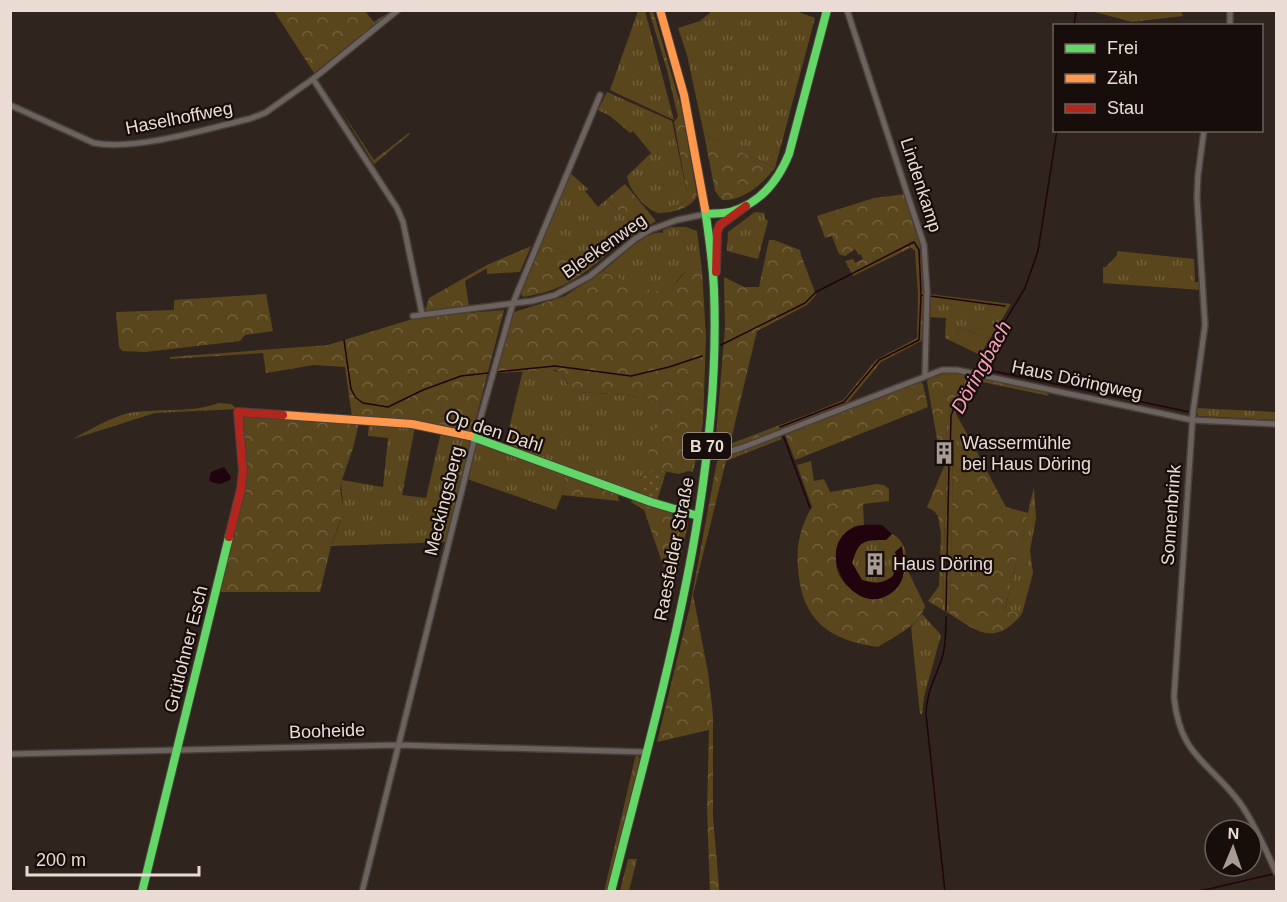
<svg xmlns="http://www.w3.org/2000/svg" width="1287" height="902" font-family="Arial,sans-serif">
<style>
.grass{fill:url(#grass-tufts)}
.forest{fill:url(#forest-crowns)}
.garden{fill:url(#garden-dots)}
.pitch{fill:#5a461c}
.water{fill:#21030d}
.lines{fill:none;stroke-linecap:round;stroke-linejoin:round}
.stream{stroke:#21030d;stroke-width:1.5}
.street-casing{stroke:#493f3b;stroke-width:8}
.fast-casing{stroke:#493f3b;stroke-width:10}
.slow-casing{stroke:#493f3b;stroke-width:10}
.jam-casing{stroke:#493f3b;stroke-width:10}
.street{stroke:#6c625e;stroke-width:5}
.fast{stroke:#63d668;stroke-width:8}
.slow{stroke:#ff974d;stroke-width:8}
.jam{stroke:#b3261e;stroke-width:8}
.labels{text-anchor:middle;stroke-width:4.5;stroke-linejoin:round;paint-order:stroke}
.shield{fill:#170d0a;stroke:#ab9d98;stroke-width:1.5}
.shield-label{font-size:16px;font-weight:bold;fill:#eadbd5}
.street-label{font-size:18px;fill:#eadbd5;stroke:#170d0a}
.poi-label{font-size:18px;fill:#eadbd5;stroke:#170d0a;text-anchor:start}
.water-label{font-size:20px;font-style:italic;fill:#fb9fbd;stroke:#170d0a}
</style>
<defs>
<pattern id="grass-tufts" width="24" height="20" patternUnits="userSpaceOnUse" patternTransform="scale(1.5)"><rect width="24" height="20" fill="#5a461c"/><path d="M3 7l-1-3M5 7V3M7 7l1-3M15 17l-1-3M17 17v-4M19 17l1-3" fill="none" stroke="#72603c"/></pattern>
<pattern id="forest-crowns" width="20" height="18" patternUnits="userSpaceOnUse" patternTransform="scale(1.5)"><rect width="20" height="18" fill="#5a461c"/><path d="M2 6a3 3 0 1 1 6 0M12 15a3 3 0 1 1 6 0" fill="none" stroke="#72603c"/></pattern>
<pattern id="garden-dots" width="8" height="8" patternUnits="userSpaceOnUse" patternTransform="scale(1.5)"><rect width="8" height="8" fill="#5a461c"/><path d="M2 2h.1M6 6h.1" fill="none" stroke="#72603c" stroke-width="1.8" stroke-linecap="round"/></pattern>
</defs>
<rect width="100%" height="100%" fill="#30241f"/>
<path class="grass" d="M638,11H645L674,120L610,90Z
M712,11H796L815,18L775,168L704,134L687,55L678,28L700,21Z
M1091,11H1181L1183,16L1132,22Z
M607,92L672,121L687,193V201L658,213C645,209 629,190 627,176L651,153L633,131L630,133L610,116L598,110Z
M570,173L588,189L585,191L598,207L607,199L636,227L617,241L619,244L615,247L612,245L593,261L588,263L541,241Z
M755,212L764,213L765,219L768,221L758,259L727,251L728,232Z
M671,227H686L697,231L702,270C674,267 681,289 663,292C647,294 618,277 603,271C616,261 648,228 663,233V230Z
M919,237L924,293L923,340L881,362L848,402L818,414L817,411L843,400L876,360L917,338L918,294L915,251L907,244Z
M1117,251L1194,259L1195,282H1200L1201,290L1103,283V267H1106L1117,255Z
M929,294L1011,304L990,339L959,327L953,342L945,338L946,318L929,317Z
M548,369L562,373L567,384L580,392L625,395L663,402L638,494L505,445L523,370Z
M968,375L975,377L960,402L956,414L972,443L953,456H947V450H945L948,415L954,399Z
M219,403L231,404L237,409L155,413L73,439C87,431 110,418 125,414C156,407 189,414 219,403Z
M1196,408L1276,412V420L1198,416Z
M369,423L415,427L402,495L426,498L441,432L468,438L471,442L449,542L331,546C336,533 343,519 343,504C343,496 340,489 342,480L383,487L388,438L368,436Z
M480,442L566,473L562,495L556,510L467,479L476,444Z
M946,461L949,463L953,461L950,614L943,610Z
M1034,487L1036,519L1030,550L1033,573L1022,614L1005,610Z
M892,534C907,541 906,558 909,573L904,572L901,547L895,552L898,559L893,576C882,584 876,584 862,580L852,563C859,540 863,540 886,540Z
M922,614L941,635L924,697L922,714H920L911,627Z
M636,754L640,758L608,891L604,892Z
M628,859H637L629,891H620Z"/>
<path class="forest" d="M274,11H365L374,22L391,11L314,73Z
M649,11H653L682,110L697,196C690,209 672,213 658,213L687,201V193L674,122L678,117L667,70Z
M338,106L374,160L409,133L410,134L374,164Z
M704,134L775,168C762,184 744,201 722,200L715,191Z
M625,184L656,221L619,244L617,242L636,227L607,199Z
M906,194L919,237L908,243L910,248L853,276L845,261L853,259L855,263L863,259L861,254L859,255L855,249L845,256L839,254L832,236L825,238L817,216L874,198Z
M769,240H774L800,250L801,255L816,295L807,305L757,331L730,444L817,411L818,414L733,448L720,451L715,448L725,327L724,277L744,287H759Z
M541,241L588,263L593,261L613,245L615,247C585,274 564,291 523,297L520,292Z
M531,246L520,272L487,274V268L465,281L469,306L425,311L429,298L487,265Z
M692,269L702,270L706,337L703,424L693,472L688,471L679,474L662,471L649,473L643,472L663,402L625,395L580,392L569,386L562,373L555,370L495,373L511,313L565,296L603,271C619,278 657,299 671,288C680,281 680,273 692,269Z
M266,294L273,331L245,335L240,341L145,352L122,351L119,347L116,312L174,310V300Z
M504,310L473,430L469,433L424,422L352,417L345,367L314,365L266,373L263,353L170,359V357L328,345L419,317Z
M950,372L968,375L954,399L948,415L945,450H939L927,382L928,378Z
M975,377L1046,392L1049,396L973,380Z
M920,381L923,384L928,407L795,460L785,434Z
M244,415L359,423L353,448L342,480L340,489L344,510L331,546L320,592H219L244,490L241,418Z
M780,436L782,439L726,461L693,595L708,672L713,715V817L719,886V891H710L707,810L709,730L657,742L690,606L717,461Z
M972,443L1006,507L1028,513L1005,609L1022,614C995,646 979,633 950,614L953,456Z
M811,461L814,481L824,479L830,492L877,484L884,485L889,489V501L863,504L864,526L854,527C849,536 837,549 836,559C833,596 896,617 904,572L909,573L925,606C918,627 896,635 878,647C829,640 802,621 798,569C796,546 800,527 812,507L797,465Z
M946,462L943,610L928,601L939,586L941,534L938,516L934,511L927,507Z
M566,473L617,492L619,501L562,495Z
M632,498L672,513L675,516H681L688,523L673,594L644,510L631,502Z"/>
<path class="garden" d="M662,471L666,472L657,501L638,494L643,472Z"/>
<path class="pitch" d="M959,327L990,339L980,355L953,342Z"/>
<path class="water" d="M224,467L231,477L230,480L220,484L211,482L209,480L211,472Z
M882,525L892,534L886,540C863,540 859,540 852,563L862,580C876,584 882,584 893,576L898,559L895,552L902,546C904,564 908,581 891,593C855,621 810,548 854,527C862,524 874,525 882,525Z"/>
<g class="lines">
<path class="stream" d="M1074,26L1076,10
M930,296L1005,306
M344,340L351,389L356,398L363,403L388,407L423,390L461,376L488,373
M721,345L805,303L816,292L914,242L919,250L921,294
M988,370L1190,412
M496,372L555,366L631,376L669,367L702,356
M780,427L844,402L879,360L919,340L921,295L926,296
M783,435L810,508
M950,457L951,416L955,404L1025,288L1038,251L1057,130
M946,611L949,462
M945,892L926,714C926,692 937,675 943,655C946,642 946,629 946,617
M1196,892L1273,874"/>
<g class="street-casing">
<path id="street" d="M847,10L924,245L927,291L925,375
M1230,10V26
M313,79L397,208L403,222L422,314
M10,105L94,143C136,151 206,129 249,119L265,113L313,79L398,10
M1204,130L1198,175L1197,198L1205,325L1193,412L1174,697C1180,757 1209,761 1240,803C1255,824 1265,849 1276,872
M413,316L532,301L555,295L590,276L635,239L650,230L677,220L706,214
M706,455L722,454L741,448L942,370H957L1192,420L1276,424
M10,754L398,745L645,752
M362,892L475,437L513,303L600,95"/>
</g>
<g class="fast-casing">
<path id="fast" d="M706,214C714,213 722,214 730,212C759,204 778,181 789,154L827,10
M470,436L651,502L698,516
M142,892L229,537
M611,892C660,696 722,494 714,290C713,263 709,236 705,209"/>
</g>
<g class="slow-casing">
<path id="slow" d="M660,10L684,95L705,209
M283,415L412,424L470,436"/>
</g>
<g class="jam-casing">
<path id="jam" d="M716,272L717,232L720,225L746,206
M229,537L241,489L243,471L238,412L283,415"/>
</g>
<use href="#street" class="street"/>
<use href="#fast" class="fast"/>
<use href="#slow" class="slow"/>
<use href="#jam" class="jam"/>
</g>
<defs>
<g id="building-bare" transform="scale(1.8)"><path d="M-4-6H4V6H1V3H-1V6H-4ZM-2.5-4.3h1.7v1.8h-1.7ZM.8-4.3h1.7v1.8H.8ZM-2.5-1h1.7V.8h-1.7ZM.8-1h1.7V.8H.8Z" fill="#a99b95" stroke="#170d0a" stroke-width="2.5" paint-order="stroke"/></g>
</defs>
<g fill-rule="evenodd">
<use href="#building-bare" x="944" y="453"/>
<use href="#building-bare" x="875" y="564"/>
</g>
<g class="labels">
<rect class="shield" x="683" y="433" width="48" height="26" rx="4.5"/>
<g class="shield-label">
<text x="707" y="452">B 70</text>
</g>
<g class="street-label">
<text transform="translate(179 118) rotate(-11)" y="6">Haselhoffweg</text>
<text transform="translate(921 185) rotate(72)" y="6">Lindenkamp</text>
<text transform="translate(604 246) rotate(-35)" y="6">Bleekenweg</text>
<text transform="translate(1077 380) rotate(12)" y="6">Haus Döringweg</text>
<text transform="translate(494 431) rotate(18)" y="6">Op den Dahl</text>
<text transform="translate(444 501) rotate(-76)" y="6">Meckingsberg</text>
<text transform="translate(1171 515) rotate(-86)" y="6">Sonnenbrink</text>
<text transform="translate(674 549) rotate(-79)" y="6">Raesfelder Straße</text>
<text transform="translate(186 649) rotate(-76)" y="6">Grütlohner Esch</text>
<text transform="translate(327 731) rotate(-2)" y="6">Booheide</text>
</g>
<g class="poi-label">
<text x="962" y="449">Wassermühle<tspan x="962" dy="21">bei Haus Döring</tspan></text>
<text x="893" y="570">Haus Döring</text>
</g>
<g class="water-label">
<text transform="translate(981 367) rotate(-61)" y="7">Döringbach</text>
</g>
</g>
<rect width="1287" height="902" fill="none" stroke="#eadbd5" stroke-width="24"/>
<rect x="1053" y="24" width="210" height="108" fill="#170d0a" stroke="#6b5f5b" stroke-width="1.5"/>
<rect x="1065" y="44" width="30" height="9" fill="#63d668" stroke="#6b5f5b" stroke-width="1.5"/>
<text x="1107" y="54" font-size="18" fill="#eadbd5">Frei</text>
<rect x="1065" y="74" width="30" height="9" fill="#ff974d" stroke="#6b5f5b" stroke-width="1.5"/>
<text x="1107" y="84" font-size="18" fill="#eadbd5">Zäh</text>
<rect x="1065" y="104" width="30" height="9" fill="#b3261e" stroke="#6b5f5b" stroke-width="1.5"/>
<text x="1107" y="114" font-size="18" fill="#eadbd5">Stau</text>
<g transform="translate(1233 848) rotate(2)"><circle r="28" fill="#170d0a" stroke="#6b5f5b" stroke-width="1.5"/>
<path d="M0-4.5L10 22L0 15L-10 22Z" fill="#a99b95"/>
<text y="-9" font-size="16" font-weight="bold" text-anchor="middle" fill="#eadbd5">N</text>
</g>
<path d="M27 866v9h172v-9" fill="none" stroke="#eadbd5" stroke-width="3"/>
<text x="36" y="866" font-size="18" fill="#eadbd5" stroke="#170d0a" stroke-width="4.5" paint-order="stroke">200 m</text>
</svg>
